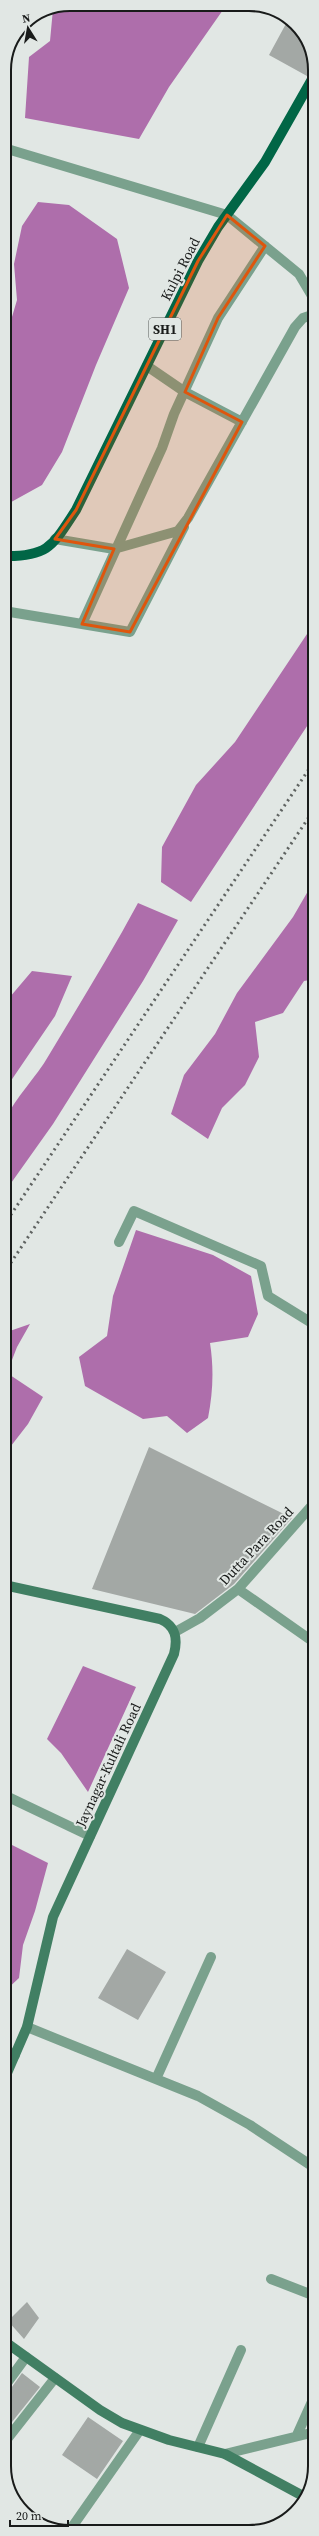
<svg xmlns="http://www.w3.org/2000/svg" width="319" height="2536" font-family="'Source Serif 4',serif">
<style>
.water{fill:#ae6eab}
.building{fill:#a3a8a5}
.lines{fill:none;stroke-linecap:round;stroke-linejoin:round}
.street{stroke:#7aa18d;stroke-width:10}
.secondary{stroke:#417f63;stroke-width:10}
.primary{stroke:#016646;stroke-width:10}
.rail{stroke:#5f6361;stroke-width:3;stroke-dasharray:2 4;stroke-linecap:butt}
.marked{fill:#de560d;fill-opacity:0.2;stroke:#de560d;stroke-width:3;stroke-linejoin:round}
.labels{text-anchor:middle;stroke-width:4;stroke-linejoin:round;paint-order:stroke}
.shield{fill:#e1e7e4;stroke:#555857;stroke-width:1}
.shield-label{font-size:13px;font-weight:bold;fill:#191b1a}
.street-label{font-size:14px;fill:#191b1a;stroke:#e1e7e4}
.rim{fill:none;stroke:#191b1a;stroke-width:2}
</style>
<rect width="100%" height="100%" fill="#e1e7e4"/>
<path class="water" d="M225,7L169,87L139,139L25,118L29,57L50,41L53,9Z
M38,202L69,205L117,239L129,288L96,365L62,452L42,485L4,506V344L17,300L14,264L22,226Z
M315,622V714L191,902L161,882L162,847L196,785L235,742Z
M315,879V979L304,981L283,1013L255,1022L259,1057L245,1085L222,1108L208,1139L171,1114L184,1075L215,1034L237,993L293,917Z
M138,903L178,920L143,981L53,1124L4,1193C4,1180 1,1129 5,1120C16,1096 36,1078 49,1055C79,1005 110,955 138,903Z
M32,971L72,976L55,1016L4,1091V1004Z
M136,1230L213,1255L251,1276L258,1314L248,1337L210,1343C214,1369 213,1392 208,1418L187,1433L167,1416L143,1419L85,1386L79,1357L107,1336L113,1296Z
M30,1324L17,1347L7,1373L43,1397L28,1424L4,1455V1333Z
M83,1666L136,1687L88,1792L61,1753L47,1739Z
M4,1841L48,1863L35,1911L23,1945L19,1978L4,1992Z"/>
<path class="building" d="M288,20L299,27L314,64L307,76L269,55Z
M149,1447L292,1518L234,1584L195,1614L92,1589Z
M127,1949L166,1972L138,2020L98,1998Z
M27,2302L39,2318L24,2339L8,2321Z
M22,2373L40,2387L4,2432V2398Z
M88,2417L123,2441L97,2479L62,2455Z"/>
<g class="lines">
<path class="street" d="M23,24L27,21
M4,148L227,215L299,274L315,301
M147,366L185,392L242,422
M55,539L114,549L178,531L188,518L295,327L303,318L315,314
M4,611L130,632L184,527
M82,624L162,448L174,414L218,318L265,246
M119,1242L134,1211L261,1266L268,1296L315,1325
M238,1589L315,1643
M175,1632L200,1618L238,1589L315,1502
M4,1795L90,1836
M27,2027L198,2096L250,2125L315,2168
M4,2049L15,2055
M156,2079L211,1957
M271,2279L315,2296
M4,2387L26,2357
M297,2435L315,2395
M4,2443L55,2378
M198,2447L241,2350
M225,2454L315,2432
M70,2530L140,2430"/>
<path class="secondary" d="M4,1585L160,1619C176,1626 178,1638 174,1654L53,1917L27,2027L4,2080
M4,2341L100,2410L122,2423L169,2440L225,2454L303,2496"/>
<path class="primary" d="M4,556C49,557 53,545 76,510L198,261L218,227L265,162L315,74"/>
<path class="rail" d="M4,1225L315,760
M4,1273L315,808"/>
</g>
<path class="marked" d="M227,215L265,246L218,318L185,392L242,422L130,632L82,624L114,549L55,539L76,510L198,261Z"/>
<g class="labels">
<rect class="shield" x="149" y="318" width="32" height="22" rx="3"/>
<g class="shield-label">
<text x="165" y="334">SH1</text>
</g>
<g class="street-label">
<text transform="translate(180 269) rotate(-63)" y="5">Kulpi Road</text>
<text transform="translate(256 1546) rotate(-47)" y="5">Dutta Para Road</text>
<text transform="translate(108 1765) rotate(-65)" y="5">Jaynagar-Kultali Road</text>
</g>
</g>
<path d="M0 0H319V2536H0ZM70 11H249A59 59 0 0 1 308 70V2466A59 59 0 0 1 249 2525H70A59 59 0 0 1 11 2466V70A59 59 0 0 1 70 11Z" fill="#e1e7e4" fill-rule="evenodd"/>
<path class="rim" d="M70 11H249A59 59 0 0 1 308 70V2466A59 59 0 0 1 249 2525H70A59 59 0 0 1 11 2466V70A59 59 0 0 1 70 11Z"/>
<g transform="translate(28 28) rotate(349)" stroke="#e1e7e4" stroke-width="3" paint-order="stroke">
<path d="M0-3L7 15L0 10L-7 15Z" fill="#191b1a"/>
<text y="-6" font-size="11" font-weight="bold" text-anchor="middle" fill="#191b1a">N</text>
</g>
<path d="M10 2520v6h58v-6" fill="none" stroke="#191b1a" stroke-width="2"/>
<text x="16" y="2520" font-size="12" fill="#191b1a" stroke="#e1e7e4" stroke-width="3" paint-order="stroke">20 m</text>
</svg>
